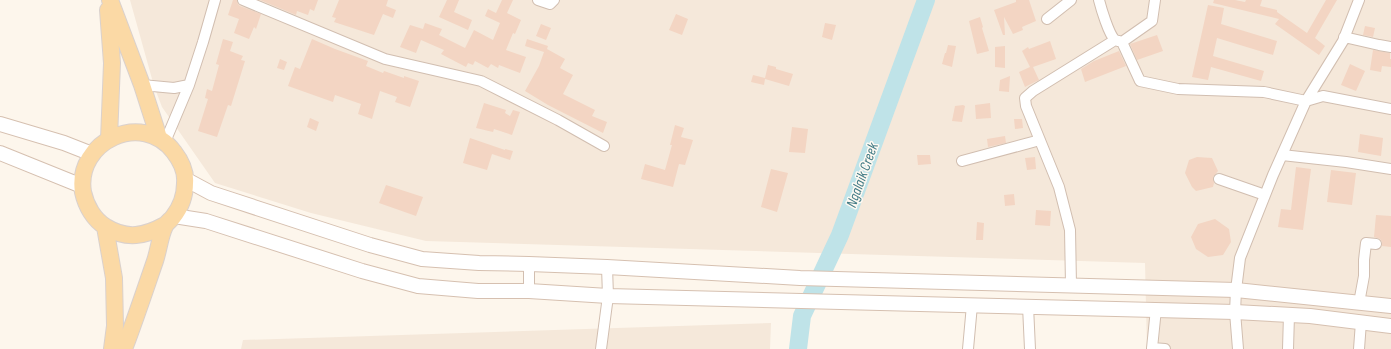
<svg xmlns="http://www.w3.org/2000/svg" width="1391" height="349" font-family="'Sofia Sans Condensed',sans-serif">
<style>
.residential{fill:#f5e8da}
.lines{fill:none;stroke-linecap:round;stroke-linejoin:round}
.river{stroke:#bfe3e8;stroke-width:18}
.building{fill:#f3d5c3}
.minor-casing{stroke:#d1beb0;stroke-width:12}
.secondary-casing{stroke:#d6c0b0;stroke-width:16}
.primary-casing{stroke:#dad1cd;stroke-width:18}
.minor{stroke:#fff;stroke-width:10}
.secondary{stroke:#fff;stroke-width:14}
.primary{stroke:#fbd9a5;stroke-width:16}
.labels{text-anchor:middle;stroke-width:3;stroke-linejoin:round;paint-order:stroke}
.water-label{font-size:15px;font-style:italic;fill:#437c86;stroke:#fffaf3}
</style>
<rect width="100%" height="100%" fill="#fdf6ec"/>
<path class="residential" d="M130,0H1391V349H1147L1145,263L426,241L311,213L215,183L162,107L154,86Z
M771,323L770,349H241L243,340Z"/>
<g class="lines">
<path class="river" d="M798,349L802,316L840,235L926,0"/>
</g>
<path class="building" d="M233,0H237L238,4L240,6L261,14L256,29L254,27L249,39L234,33L239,19L228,15Z
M260,0H318L314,11L310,9L308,15L297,11L296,15Z
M339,0H388L386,6L396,10L393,18L383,14L374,35L334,22L336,18L332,17Z
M447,0H459L454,12L472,20L468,30L439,17Z
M502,0H513L507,13L521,20L515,34L513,33L506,50L526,57L520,73L499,65L498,68L491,64L488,68L475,61L473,65L468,63L466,67L441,54L444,50L421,40L416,53L400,47L410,25L423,29L425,23L442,29L439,35L465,48L474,30L493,40L500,23L485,16L488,9L496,13Z
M1016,0H1029L1036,21L1022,27L1023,30L1013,34L1004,17L1005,35H1003L994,10L1016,2Z
M1214,0H1235L1245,2L1246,0H1262L1260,6L1277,10V12L1307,33L1326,0H1337L1315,38L1325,46L1319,55L1275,24L1279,19L1213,3Z
M1208,5L1224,8L1221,24L1277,41L1273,55L1217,38L1213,56L1264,71L1261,81L1211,67L1208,80L1192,77Z
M676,14L688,19L682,35L669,30Z
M980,17L983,27L982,28L989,51L977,54L969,21Z
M825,23L836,25L832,40L822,37Z
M541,24L551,28L546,40L536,36Z
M1365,26L1375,28L1373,37L1363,35Z
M1157,35L1163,51L1137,60L1130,44Z
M223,39L233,42L230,51L243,56L241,60L245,61L231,106L228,105L217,137L198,131L208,99L205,98L207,89L212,91L219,65L216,64Z
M312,39L335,49L368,61L366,66L383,73L384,71L404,78V76L419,81L410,107L395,102L397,97L380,91L372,119L358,114L361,104L335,95L333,102L288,86L295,67L300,69Z
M527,39L548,46L547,49L565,59L560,68L573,75L563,94L595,110L592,116L607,122L603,133L548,105L525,91L539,66L544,52L525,46Z
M1050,41L1056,59L1033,67L1039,80L1025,87L1019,72L1030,67L1022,51L1028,47L1029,49Z
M948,45L956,46L952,67L942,64L945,53H946Z
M1005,46V68L995,67V47Z
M1373,50L1390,53V59H1391V67L1382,66L1381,72L1370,70Z
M1119,51L1126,66L1085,82L1081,69L1094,61Z
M280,59L287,62L284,70L277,68Z
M1350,64L1365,71L1356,91L1341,85Z
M768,65L776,67V69L793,74L789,86L765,79L764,85L751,82L753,75L765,78Z
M1010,76L1009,92L999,91L1000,80Z
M484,103L506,110L505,113L510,116L513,110L520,112L512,135L494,129L493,132L476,128Z
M990,103L991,118L976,119L975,105Z
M963,105L965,106L962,122L952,121L955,106Z
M310,118L319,122L316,131L307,127Z
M1014,119H1022L1023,128L1015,129Z
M675,125L684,128L681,137L693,140L685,165L679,164L673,187L641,179L645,164L665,170L672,145H670Z
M792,127L808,129L805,153L789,152Z
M1360,134L1383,138L1381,156L1358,152Z
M1005,136L1006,143L988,147L987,139Z
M470,138L505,150V149L513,151L510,160L492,154L487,170L463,163Z
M917,155H930L931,164L918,165Z
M1035,157L1036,169L1027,170L1025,158Z
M1197,157L1212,158L1218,171L1213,177L1214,183L1213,187L1196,191L1192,187L1185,173L1189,160Z
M1296,167L1311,169L1303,230L1278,227L1281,209L1291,210Z
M771,169L788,173L777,212L761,207Z
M1331,170L1356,173L1352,205L1327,202Z
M386,185L423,197L416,216L379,203Z
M1014,194L1015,205L1005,206L1004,195Z
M1036,210L1051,211L1050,226L1035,225Z
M1376,215L1391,216V247L1382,246V242L1380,239L1374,237Z
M1215,219L1229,229L1231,242L1223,255L1208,257L1196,249L1191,237L1198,224Z
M977,222L984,223L983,240H976Z"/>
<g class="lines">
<g class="minor-casing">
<path id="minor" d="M243,0L385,59L481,81L558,120L604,146
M538,0L550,4L554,0
M1099,0C1101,8 1109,35 1115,40C1117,41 1120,41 1122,42L1140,81L1178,89L1264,92L1306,101L1323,96L1391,109
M1047,19L1071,0
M1344,37L1379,45L1391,47
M1122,42L1152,21L1155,0
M142,85L174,88L189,85
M165,142L189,85L203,42L215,0
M1282,155L1346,162L1391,169
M962,161L1040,140
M1219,179L1265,195
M1071,285L1070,230L1059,187L1026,106L1025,98L1033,91L1115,40
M529,291V264
M1359,303L1364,276V260L1366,243L1376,244
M1028,306L1030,349
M1156,309L1152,348L1165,349
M601,349L608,296L607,267
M968,349L972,305
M1238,349L1235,312L1236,290L1240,258L1273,175L1306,101L1343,41L1359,0
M1288,349L1289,315
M1359,349L1361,322"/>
</g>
<g class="secondary-casing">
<path id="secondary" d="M0,124L64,143L92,154
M0,153L82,186
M185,179L211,193L370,245L422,259L479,263L529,264L607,267L800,278L1236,290L1391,306
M174,216L206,221L362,271L418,286L478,291H529L608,296L1235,312L1310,316L1391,326"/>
</g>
<g class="primary-casing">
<path id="primary" d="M110,0L142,85L159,138
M108,10L112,63L109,139
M105,227L114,278L115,326L112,349
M124,349C135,320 145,290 155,261C159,249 160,236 165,226C167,222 171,220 173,217C181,207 185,195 185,183C186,172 181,161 174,152C143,110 75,141 83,192C86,206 94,220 106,227C127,240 145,236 165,225"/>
</g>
<use href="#minor" class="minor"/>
<use href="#secondary" class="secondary"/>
<use href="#primary" class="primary"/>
</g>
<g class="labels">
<g class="water-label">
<text transform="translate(862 175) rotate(-70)" y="5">Ngalaik Creek</text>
</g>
</g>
</svg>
